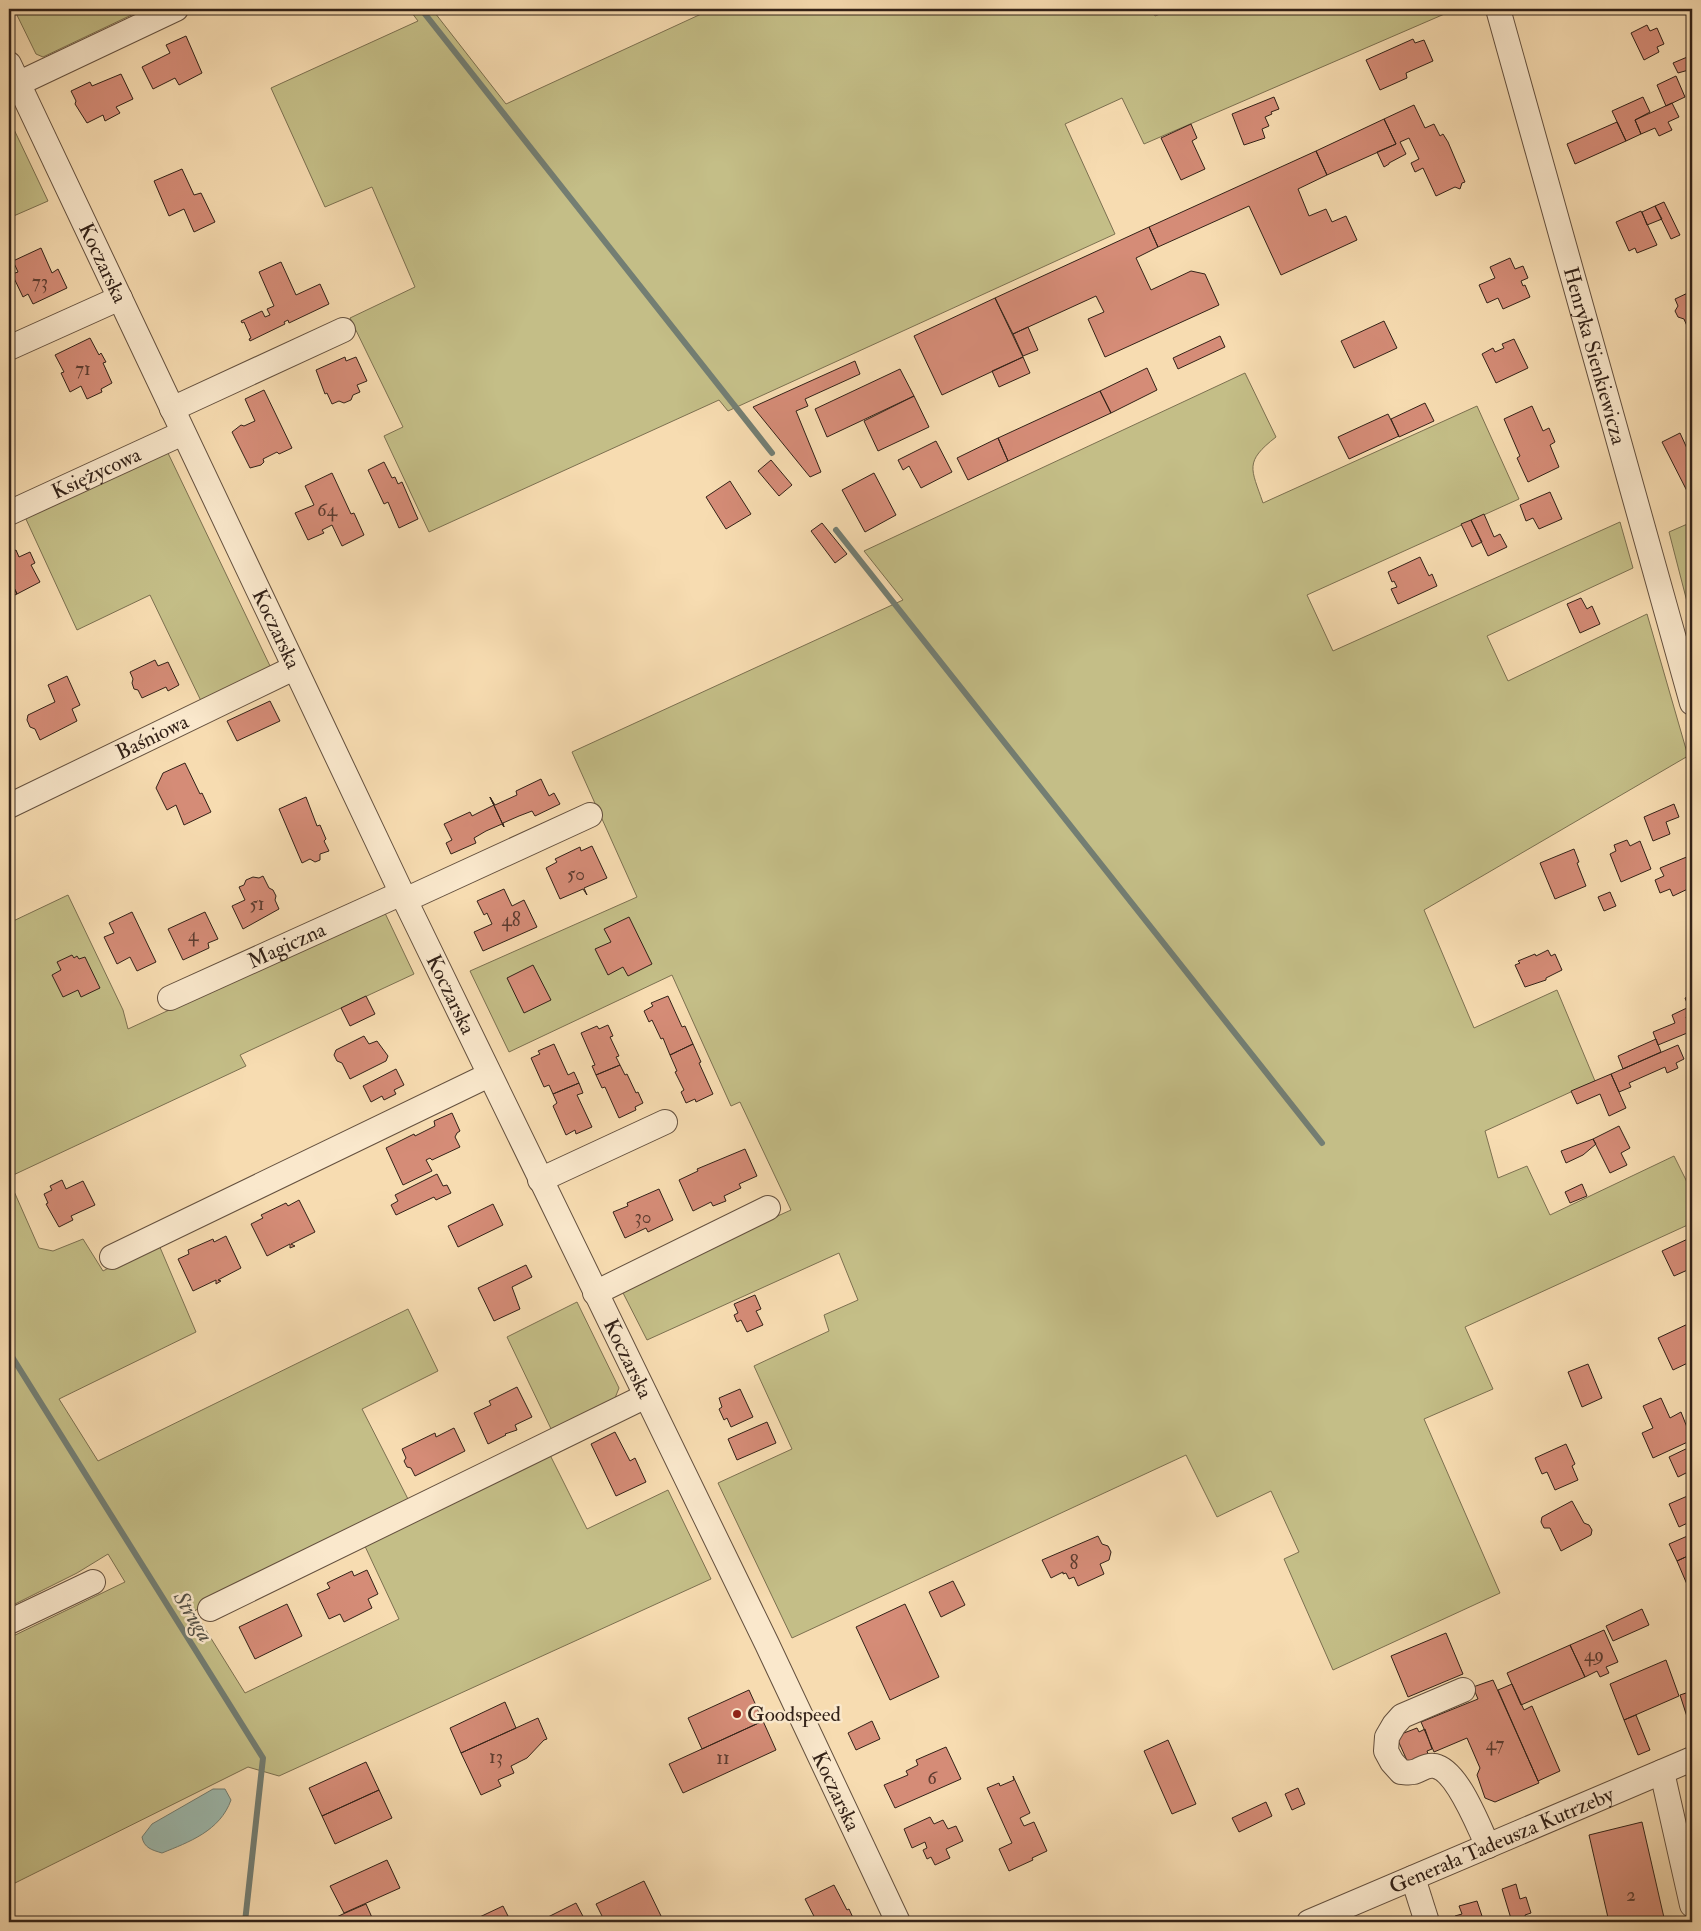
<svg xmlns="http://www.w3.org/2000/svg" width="1701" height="1931" font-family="'IM FELL Double Pica',serif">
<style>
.green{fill:#c4be87;stroke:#7c7050}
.water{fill:#9dbbb0;stroke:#737e73}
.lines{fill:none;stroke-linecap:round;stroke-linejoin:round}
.stream{stroke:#737e73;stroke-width:6}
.building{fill:#d58c77;stroke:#332218}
.minor-casing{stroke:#64503e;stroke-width:26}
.minor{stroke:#fae8cc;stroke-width:24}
.poi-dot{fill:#8f2418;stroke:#fae8cc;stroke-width:2}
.labels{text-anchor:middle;stroke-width:5;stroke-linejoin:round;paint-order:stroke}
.number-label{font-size:19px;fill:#5c3c30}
.street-label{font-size:21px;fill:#332218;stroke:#fae8cc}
.poi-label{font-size:21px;fill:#332218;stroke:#fae8cc;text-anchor:start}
.water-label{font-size:22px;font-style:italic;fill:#535046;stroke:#fae8cc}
</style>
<rect width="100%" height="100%" fill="#f7dcb1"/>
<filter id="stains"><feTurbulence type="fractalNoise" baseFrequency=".004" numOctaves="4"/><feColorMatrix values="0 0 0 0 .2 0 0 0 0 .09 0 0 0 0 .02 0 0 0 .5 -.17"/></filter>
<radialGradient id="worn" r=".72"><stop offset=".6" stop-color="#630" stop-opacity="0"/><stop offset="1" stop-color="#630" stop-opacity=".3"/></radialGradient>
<path class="green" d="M14,9H144L43,57L36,54Z
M409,9H442L435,13L506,104L712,9H1152L1155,16L1172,9H1456L1144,144L1122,98L1065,124L1115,234L728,411L719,400L429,532L384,436L403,427L350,318L415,287L372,187L325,207L271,88L418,21Z
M9,119L48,201L9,218Z
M1245,373L1276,437C1244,462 1251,468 1263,503L1477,406L1519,499L1307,595L1333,651L1620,522L1633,568L1487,636L1508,681L1647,614L1688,756L1424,910L1474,1028L1557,990L1595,1081L1485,1131L1498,1178L1527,1166L1550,1215L1674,1156L1692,1192V1223L1465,1327L1493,1389L1424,1419L1500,1593L1333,1670L1284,1559L1299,1552L1271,1491L1217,1517L1186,1455L792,1638L718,1483L792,1449L754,1366L829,1331L824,1315L858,1300L839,1253L647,1340L620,1287L791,1210L740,1102L731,1106L672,975L509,1052L470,971L637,897L572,752L903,600L864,551Z
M167,451L271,668L202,703L150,595L77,630L25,517Z
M1692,522V621L1669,532Z
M68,895L123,1010L128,1029L384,911L414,974L240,1055L246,1066L9,1177V923Z
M9,1180L39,1248L53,1251L83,1239L103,1271L141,1251L159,1245L196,1332L59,1399L98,1461L408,1309L438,1371L362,1409L409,1501L330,1546L194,1611L245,1693L399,1619L363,1542L549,1453L587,1529L668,1490L711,1579L279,1776L248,1767L9,1886V1638L125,1582L108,1554L77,1573L9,1607Z
M577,1302L619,1388L613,1403L553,1433L507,1337Z"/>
<path class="water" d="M213,1789H225L231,1800C220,1831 189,1842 162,1853C152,1850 144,1848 142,1837L152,1824Z"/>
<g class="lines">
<path class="stream" d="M421,9L772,453
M836,530L1322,1143
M9,1352L263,1758L245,1922"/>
</g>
<path class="building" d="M1647,25L1650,31L1657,28L1664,44L1657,47L1659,52L1644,60L1631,33Z
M186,36L202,73L179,85L175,78L153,89L142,67L170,53L166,45Z
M1413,39L1415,43L1424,40L1433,61L1406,73L1407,78L1380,90L1366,60Z
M1692,55V69L1678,73L1673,63Z
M121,74L133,99L116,107L120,113L105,121L103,115L87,123L75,104L76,101L71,91L90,82L92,86Z
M1676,76L1685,97L1666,106L1657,85Z
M1274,97L1279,109L1271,112L1272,114L1265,117L1269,126L1262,129L1265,138L1244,145L1232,114Z
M1643,97L1650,112L1635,120L1641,134L1626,141L1612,111Z
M1672,103L1679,117L1668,122L1672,130L1659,136L1655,128L1641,134L1635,120Z
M1414,105L1425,128L1434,124L1440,136L1443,134L1448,142L1465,182L1462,183L1460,189L1455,187L1436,196L1423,168L1415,172L1411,163L1419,159L1409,138L1400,142L1406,154L1389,163V164L1384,167L1377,152L1396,144L1384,119Z
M1384,119L1396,144L1327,175L1316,151Z
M1617,122L1626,141L1575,164L1567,144Z
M1191,124L1197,138L1192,141L1205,169L1181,180L1161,138Z
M1316,151L1327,175L1298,189L1309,216L1326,209L1332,222L1346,216L1357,240L1281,275L1249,206L1158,247L1149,227Z
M182,169L194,195L201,193L215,222L194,232L184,209L169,216L154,181Z
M1664,202L1680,235L1671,239L1655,206Z
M1655,206L1662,219L1647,225L1642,212Z
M1641,211L1657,245L1637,253L1635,248L1629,251L1616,222Z
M1149,227L1158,247L1136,258L1151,290L1191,271L1205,274L1219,305L1105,357L1088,319L1104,312L1096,296L1013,334L995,298Z
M41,248L52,273L58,269L67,288L33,304L28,294L23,297L12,274L18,272L13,261Z
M1510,258L1515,269L1523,266L1528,278L1521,281L1523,286L1525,285L1530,297L1503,309L1498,298L1487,303L1479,285L1495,278L1490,267Z
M281,262L296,295L320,284L329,304L289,323L288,320L284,322L285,324L250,341L249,339L251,338L244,322L242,323L241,321L262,311L265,317L270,315L267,309L274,306L259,272Z
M1692,291V323L1687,326L1684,319L1678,317L1675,311L1678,306L1675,299Z
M995,298L1023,357L942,395L914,336Z
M1384,321L1397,348L1354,368L1341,341Z
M1028,327L1038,350L1023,356L1013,334Z
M1220,336L1225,347L1178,369L1173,358Z
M90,338L99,355L101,353L106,362L103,363L112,383L101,389L102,392L87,399L81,386L70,392L61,373L64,372L55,355Z
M1514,339L1528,368L1496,383L1482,354L1493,348L1495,352L1504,348L1502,344Z
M345,357L346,361L356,357L367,381L357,385L360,392L353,395L351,400L344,403L339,401L332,404L327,393L325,394L316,370Z
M1023,357L1030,373L999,387L992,371Z
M855,361L860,374L805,399L808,406L796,411L821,472L810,477L753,407Z
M1147,368L1157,390L1111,413L1100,391Z
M900,369L914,396L827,437L815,409Z
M264,390L292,448L279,454L277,452L263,459L264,462L261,465L250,468L232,432L241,425L244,426L255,421L245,399Z
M1100,391L1111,413L1008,461L998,438Z
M914,396L929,427L878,451L864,421Z
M1425,403L1434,421L1399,437L1391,419Z
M1532,406L1543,431L1549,428L1555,442L1550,445L1559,467L1528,482L1517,458L1520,456L1504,419Z
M1388,414L1399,436L1349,459L1338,437Z
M1680,433L1691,457H1692V492L1691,493H1688L1662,442Z
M998,438L1008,461L968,480L957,458Z
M936,441L952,472L921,488L909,466L903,470L898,460Z
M771,460L792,485L779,496L758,471Z
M384,462L392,478L395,477L398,484L402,482L418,519L399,528L388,502L384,504L368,470Z
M332,473L351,514L354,513L364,535L342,546L332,525L322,530L324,533L308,540L295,513L314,505L305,486Z
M874,473L896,515L865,532L842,490Z
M730,481L751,514L726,529L706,497Z
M1550,492L1562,519L1539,529L1533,518L1526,521L1520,505Z
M1484,514L1494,537L1500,534L1507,547L1488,556L1471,520Z
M1471,520L1482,542L1472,547L1461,524Z
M822,523L847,554L835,563L811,531Z
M16,550L19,557L30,552L35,563L31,565L40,582L17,594L9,577V553Z
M1420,557L1429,576L1432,574L1437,586L1398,604L1391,589L1397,587L1394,581L1392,582L1388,572Z
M9,577L17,594L9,598Z
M1581,598L1587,609L1592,606L1600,624L1580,633L1567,604Z
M155,660L158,666L168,662L179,685L168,691L166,687L142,698L138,690L134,689L132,683L133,679L130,672Z
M67,676L80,705L72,709L77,721L40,740L35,729L30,727L27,720L28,715L55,702L48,685Z
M270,701L280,721L237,741L227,721Z
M185,763L200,794L202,793L211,812L184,825L176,805L167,810L156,788L163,773Z
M541,779L549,796L554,793L560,804L535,816L532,811L519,816L503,823L504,827L490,797L495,805L517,795L516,791Z
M306,797L317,826L320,825L326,839L324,841L329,851L320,854V860L315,862L310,859L302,863L279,809Z
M490,797L504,827L502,824L486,831L474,838L476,843L451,854L446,843L452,840L444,824L470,812L472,816L494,805Z
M1674,804L1679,817L1666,822L1670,834L1653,841L1644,817Z
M1627,840L1630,846L1640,841L1651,869L1621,882L1610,854L1616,851L1614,845Z
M592,846L607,878L584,888L587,895L583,889L560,899L546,868L557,862L555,859L580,847L581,851Z
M1574,849L1579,862L1577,863L1586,886L1555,899L1540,863Z
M1689,856L1692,864V887L1673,896L1670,889L1660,893L1655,880L1664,876L1660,868Z
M263,876L269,888L273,890L276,896L275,900L279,909L243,929L232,906L245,900L239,887L244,885L246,880L253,877L259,878Z
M504,889L512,906L524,900L537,927L483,951L474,932L492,924L487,913L484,915L477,901Z
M1610,892L1616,906L1604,911L1598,897Z
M132,912L156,962L137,971L130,957L117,964L104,937L114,933L109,923Z
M205,912L218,939L208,943L209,948L183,960L168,929Z
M629,917L652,964L628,976L623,967L608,975L595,949L611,942L604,929Z
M1548,950L1551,956L1555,954L1562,970L1546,978V980L1525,987L1515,965L1520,963L1518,961L1535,954L1536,956Z
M72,955L74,958L77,956L79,959L85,957L100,988L81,997L78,990L63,997L52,975L61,970L57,962Z
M533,965L551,1000L524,1013L507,978Z
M1692,995V1015L1685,998Z
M366,996L375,1014L350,1026L341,1008Z
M668,996L682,1027L685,1026L693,1044L670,1055L663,1038L661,1039L652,1020L649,1022L644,1011L653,1006L651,1003Z
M1689,1007L1692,1014L1686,1017L1692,1031L1658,1045L1653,1032L1675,1023L1672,1015Z
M608,1025L613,1036L610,1037L619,1056L616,1057L620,1065L596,1075L592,1066L595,1065L581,1033L597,1026L599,1029Z
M364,1036L369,1044L377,1041L388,1056L386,1061L350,1079L342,1063L337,1061L334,1055L336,1050Z
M1656,1039L1661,1052L1623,1069L1618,1056Z
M554,1044L568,1075L574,1072L579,1083L553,1094L549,1085L544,1087L531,1058L540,1054L538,1051Z
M693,1044L701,1062L699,1063L713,1094L696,1102L695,1099L686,1103L681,1092L684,1090L675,1072L677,1071L670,1055Z
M1678,1045L1684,1059L1676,1063L1678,1068L1667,1073L1665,1067L1629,1083L1631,1087L1619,1092L1611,1074Z
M620,1065L625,1075L627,1074L636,1093L638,1092L643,1103L635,1107L636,1110L619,1118L605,1087L602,1088L596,1075Z
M396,1069L404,1085L394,1090L396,1094L384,1100L382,1096L371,1102L363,1086Z
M1611,1074L1626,1108L1609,1116L1600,1094L1577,1104L1571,1091Z
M579,1083L583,1093L577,1095L592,1127L576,1134L575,1130L566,1135L553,1106L557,1103L553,1094Z
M452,1113L460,1131L457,1133L455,1137L460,1147L432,1160L430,1158L426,1160L432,1171L403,1185L386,1148L414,1134L415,1136L435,1126L434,1121Z
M1619,1126L1630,1148L1621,1153L1627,1165L1610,1173L1593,1139Z
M1593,1139L1596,1144L1583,1155L1566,1163L1561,1151Z
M745,1149L757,1176L739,1184L741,1188L724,1196L726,1201L713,1206L711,1202L693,1211L679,1180L698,1171L697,1169Z
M437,1174L443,1186L447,1185L451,1193L436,1200L434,1197L396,1215L391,1205L398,1201L395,1195Z
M62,1180L66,1189L83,1181L95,1205L71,1216L73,1220L59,1227L46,1204L48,1203L44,1194L52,1190L50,1186Z
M1582,1184L1587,1196L1570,1203L1565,1192Z
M659,1189L673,1220L648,1232L646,1228L625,1238L613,1212L628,1206L627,1203Z
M299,1200L315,1232L291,1244L295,1246L290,1248V1244L267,1256L251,1224L263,1218L261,1215L286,1203L288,1206Z
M493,1204L503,1225L458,1247L448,1226Z
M226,1236L241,1268L218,1280L221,1281L216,1284V1280L193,1291L178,1259L189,1254L188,1250L213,1239L214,1242Z
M1692,1237V1268L1674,1276L1662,1251Z
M526,1265L532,1277L512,1287L520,1309L494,1321L478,1288Z
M755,1295L761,1309L756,1311L763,1325L747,1332L741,1320L737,1322L734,1315L738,1313L734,1304Z
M1690,1323L1692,1328V1361L1673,1370L1658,1338Z
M1588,1364L1602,1398L1582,1407L1568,1372Z
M517,1387L532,1417L515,1425L517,1430L505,1434L506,1435L488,1444L474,1413L491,1405L489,1401Z
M740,1389L753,1417L731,1427L727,1418L724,1420L719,1409L722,1407L719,1398Z
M1661,1398L1670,1418L1681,1412L1692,1440L1653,1458L1642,1433L1653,1428L1643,1406Z
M767,1422L776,1443L737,1460L728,1439Z
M454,1428L465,1451L415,1476L411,1468L407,1467L404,1461L406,1458L402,1449L435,1433L436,1437Z
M615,1432L630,1461L635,1458L646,1482L616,1496L591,1444Z
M1566,1444L1575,1464L1572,1466L1578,1480L1555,1490L1547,1472L1542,1474L1535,1458Z
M1692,1446V1470L1678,1477L1669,1457Z
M1692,1494V1521L1679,1527L1669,1504Z
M1572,1501L1584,1523L1589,1525L1592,1530L1591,1535L1561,1551L1550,1528H1544L1541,1522L1542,1517Z
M1692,1534V1554L1677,1561L1669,1544Z
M1098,1536L1102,1544L1108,1546L1111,1552L1109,1560L1100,1564L1104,1574L1078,1586L1074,1577L1069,1579L1066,1573L1063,1574V1572L1051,1578L1042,1560Z
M1692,1554V1588L1689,1589L1677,1561Z
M367,1570L378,1594L368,1599L372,1608L344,1622L340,1614L329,1619L317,1594L330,1588L327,1583L352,1571L354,1576Z
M953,1581L965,1605L941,1617L929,1592Z
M287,1604L302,1636L255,1659L239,1627Z
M905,1604L939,1677L890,1700L856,1627Z
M1642,1609L1649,1625L1613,1641L1606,1626Z
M1604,1630L1618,1662L1606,1667L1609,1673L1600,1677L1597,1671L1585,1677L1570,1645Z
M1446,1633L1463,1674L1408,1697L1391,1656Z
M1570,1645L1585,1677L1521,1705L1507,1673Z
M1666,1660L1679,1696L1624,1720L1610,1684Z
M1493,1680L1539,1783L1495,1802L1485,1798L1477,1775L1480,1768L1467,1738L1434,1752L1421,1722L1478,1699L1473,1687Z
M1512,1684L1524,1710L1532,1706L1560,1771L1538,1781L1498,1690Z
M749,1690L763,1721L702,1749L688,1718Z
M1692,1691V1722L1689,1723L1680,1695Z
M505,1702L516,1728L461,1753L450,1728Z
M1636,1715L1650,1750L1638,1755L1624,1720Z
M538,1718L547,1739L544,1740L527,1758L511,1766L514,1773L498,1780L501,1786L481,1795L461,1753Z
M763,1721L776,1750L683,1793L669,1764Z
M872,1721L880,1739L856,1750L848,1733Z
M1417,1728L1419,1732L1425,1729L1432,1749L1427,1751L1429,1757L1409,1765L1396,1736Z
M1168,1740L1196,1804L1172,1814L1144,1751Z
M946,1747L961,1779L895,1808L884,1785L908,1775L906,1771L918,1765L916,1760Z
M366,1762L379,1790L322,1816L309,1788Z
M1013,1776L1030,1813L1020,1818L1024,1826L1034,1822L1047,1851L1032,1858L1033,1860L1009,1871L999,1849L1012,1843L987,1788L999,1783L1000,1786L1014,1780Z
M1298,1788L1305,1804L1292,1810L1285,1794Z
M379,1790L392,1818L335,1844L322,1816Z
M1266,1802L1272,1816L1239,1832L1232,1818Z
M930,1817L934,1824L943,1820L948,1829L956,1826L963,1841L946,1849L950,1858L935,1865L931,1857L927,1859L923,1850L927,1848L925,1842L912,1848L904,1829Z
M1642,1822L1665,1922H1609L1589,1835Z
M387,1860L400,1888L344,1913L330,1886Z
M644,1881L662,1918L654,1922H605L596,1904Z
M1516,1884L1520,1899L1526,1897L1531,1913L1525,1915L1526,1919L1512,1922L1502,1889Z
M834,1885L847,1910L849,1909L855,1922H817L805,1899Z
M1477,1901L1484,1922H1453L1455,1916L1462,1914L1459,1906Z
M576,1903L586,1922H543L542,1920Z
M366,1904L374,1922H326L343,1914Z
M503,1906L511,1922H469Z"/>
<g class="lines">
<g class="minor-casing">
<g id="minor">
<path id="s1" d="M1498,9L1692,703"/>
<path id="s2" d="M9,64L405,900L767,1644L898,1922"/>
<path d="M9,88L176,9"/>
<path d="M9,348L120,298"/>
<path d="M172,409L343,330"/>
<path id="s3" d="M9,513L183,433"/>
<path id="s4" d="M9,806L294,668"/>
<path d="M405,900L590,815"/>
<path id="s5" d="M170,998L402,893"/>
<path d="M540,1180L665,1122"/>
<path d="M112,1257L489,1075"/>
<path d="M595,1293L768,1208"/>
<path d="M210,1609L646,1396"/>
<path d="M9,1622L93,1582"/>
<path d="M1463,1690L1402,1716L1394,1725L1387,1737L1386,1751L1392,1762L1401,1772C1404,1772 1409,1773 1413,1772C1420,1771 1425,1764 1435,1766C1458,1771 1478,1826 1488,1846"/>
<path d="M1662,1772L1692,1905"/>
<path d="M1413,1878L1427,1922"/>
<path id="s6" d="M1309,1922L1692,1759"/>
</g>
</g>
<use href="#minor" class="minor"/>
</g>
<circle class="poi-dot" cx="737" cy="1714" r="5"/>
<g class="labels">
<g class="number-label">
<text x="40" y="288">73</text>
<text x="83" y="375">71</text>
<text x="327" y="516">64</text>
<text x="576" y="880">50</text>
<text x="257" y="910">51</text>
<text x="511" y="926">48</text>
<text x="193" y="941">4</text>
<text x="643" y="1223">30</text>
<text x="1074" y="1569">8</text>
<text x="1594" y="1661">49</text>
<text x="1495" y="1750">47</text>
<text x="496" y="1763">13</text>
<text x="723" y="1764">11</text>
<text x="932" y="1784">6</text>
<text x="1631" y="1901">2</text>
</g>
<g class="street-label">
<text dy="7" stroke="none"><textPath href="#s2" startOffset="220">Koczarska</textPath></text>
<text dy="7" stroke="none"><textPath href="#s1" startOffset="360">Henryka Sienkiewicza</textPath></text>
<text dy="7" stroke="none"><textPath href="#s3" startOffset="96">Księżycowa</textPath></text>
<text dy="7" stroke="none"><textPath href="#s2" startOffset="625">Koczarska</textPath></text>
<text dy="7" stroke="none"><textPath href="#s4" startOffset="159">Baśniowa</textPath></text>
<text dy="7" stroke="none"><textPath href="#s5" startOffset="128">Magiczna</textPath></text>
<text dy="7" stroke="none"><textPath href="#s2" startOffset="1030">Koczarska</textPath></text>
<text dy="7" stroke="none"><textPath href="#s2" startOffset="1435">Koczarska</textPath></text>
<text dy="7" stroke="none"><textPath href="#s2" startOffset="1915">Koczarska</textPath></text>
<text dy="7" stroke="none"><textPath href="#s6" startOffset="209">Generała Tadeusza Kutrzeby</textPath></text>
</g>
<g class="poi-label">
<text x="747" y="1721">Goodspeed</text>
</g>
<g class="water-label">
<text transform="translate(194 1616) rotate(58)" y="8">Struga</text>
</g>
</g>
<rect width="1701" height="1931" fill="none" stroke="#f7dcb1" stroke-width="30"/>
<rect x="10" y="10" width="1681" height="1911" fill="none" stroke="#332218" stroke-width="2.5"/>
<rect x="15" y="15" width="1671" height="1901" fill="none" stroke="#332218"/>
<rect width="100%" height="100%" filter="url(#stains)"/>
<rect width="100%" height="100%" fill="url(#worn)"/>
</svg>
